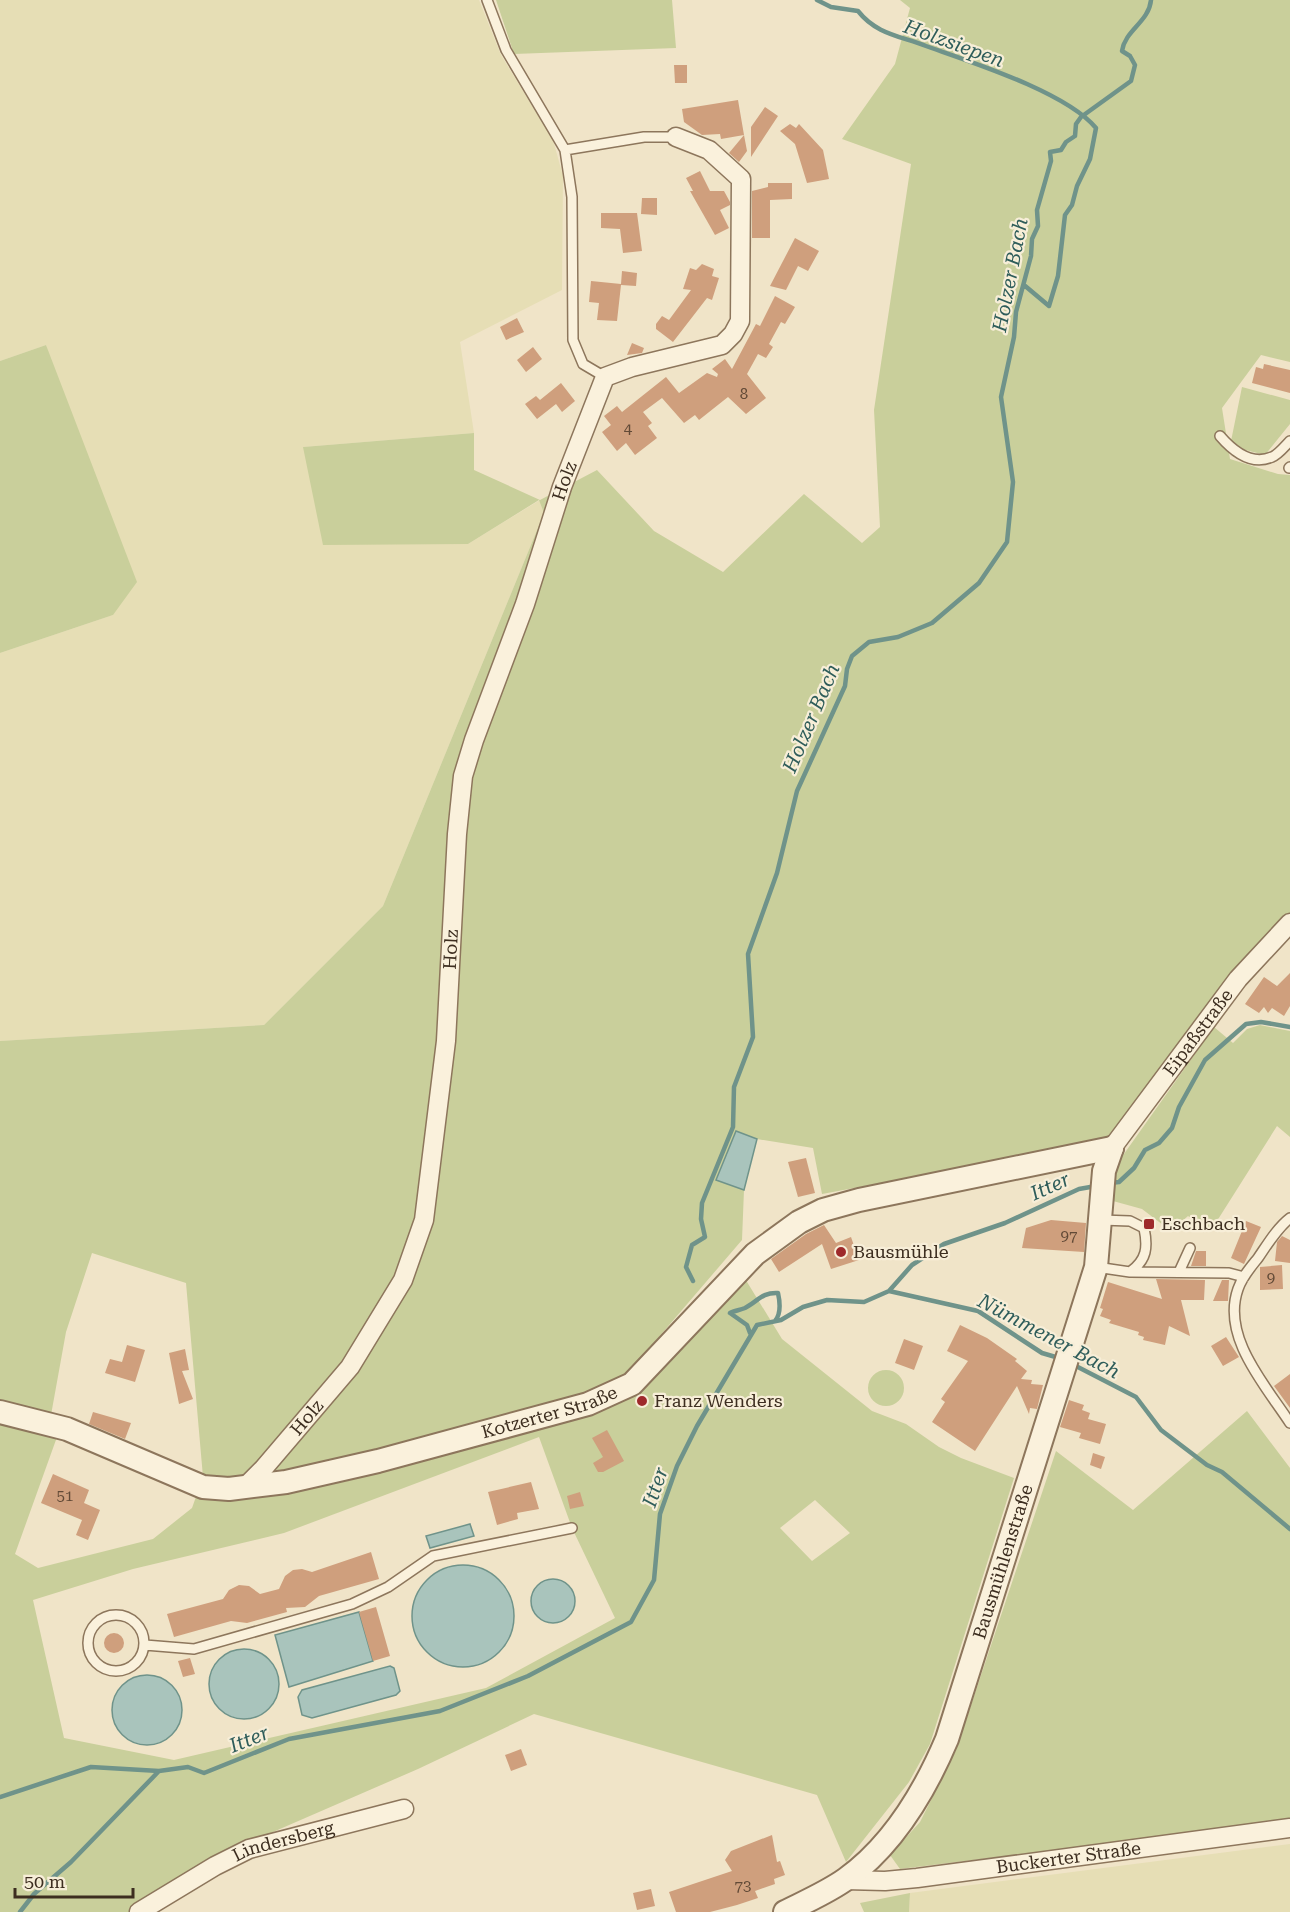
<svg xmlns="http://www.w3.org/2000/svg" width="1290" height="1912" font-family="'Roboto Serif',serif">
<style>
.farmland{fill:#e6deb5}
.green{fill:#c9cf9b;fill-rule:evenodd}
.water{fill:#a9c4bc;stroke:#6f938a;stroke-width:1.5}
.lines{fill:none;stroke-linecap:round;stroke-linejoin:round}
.stream{stroke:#6f938a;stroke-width:4.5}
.building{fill:#cf9f7d}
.service-casing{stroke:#8d765c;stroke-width:12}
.minor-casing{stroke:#8d765c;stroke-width:21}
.tertiary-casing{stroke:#8d765c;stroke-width:26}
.service{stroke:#faf1dc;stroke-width:9}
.minor{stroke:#faf1dc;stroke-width:18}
.tertiary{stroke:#faf1dc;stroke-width:22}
.poi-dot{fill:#9e2a2b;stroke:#f7eed8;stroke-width:2}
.labels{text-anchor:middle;stroke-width:4.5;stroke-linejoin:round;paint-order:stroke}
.number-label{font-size:15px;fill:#624a37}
.street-label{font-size:18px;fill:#3d2e20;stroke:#f7eed8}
.poi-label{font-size:18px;fill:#3d2e20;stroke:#f7eed8;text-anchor:start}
.water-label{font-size:20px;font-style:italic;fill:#2f5d5a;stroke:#f7eed8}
</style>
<rect width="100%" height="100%" fill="#f0e4c8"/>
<path class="farmland" d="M0,0H479L501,55L553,140L563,176L562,290L460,342L474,433L303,447L468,544L540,500L544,513L383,906L264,1025L0,1041V653L113,615L46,345L0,361Z
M1290,1844V1912H909L910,1893Z"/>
<path class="green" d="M496,0H672L676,48L514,54Z
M900,0H1290V362L1261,355L1222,408L1230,459L1278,474L1290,475V914L1236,973L1111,1140L822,1194L813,1148L757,1139L744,1190L742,1240L652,1345L665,1361L744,1277L782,1339L872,1411L906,1424L939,1447L961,1458L1014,1478L930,1744L909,1782L846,1862L817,1795L534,1714L418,1769L234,1849L134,1912H0V1421L57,1437L15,1554L38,1568L153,1539L192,1508L203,1477L186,1283L92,1253L66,1332L51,1415L0,1402V1041L264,1025L383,906L544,513L539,500L468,544L323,545L303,447L474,433V470L540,500L597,470L654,531L723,572L804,494L862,543L880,527L874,410L911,164L842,139L895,64L910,8ZM539,1437L572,1528L615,1618L486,1688L174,1760L64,1738L33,1600L133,1569L284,1533ZM815,1500L850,1533L812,1561L780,1528Z
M46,345L137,582L113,615L0,653V361Z
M1242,387L1290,400V424L1265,455L1230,446Z
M1260,1025L1290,1031V1137L1277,1126L1210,1232L1188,1216L1171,1231L1142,1209L1113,1201L1114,1168L1214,1027L1233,1043L1247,1029Z
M868 1388a18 18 0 1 1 36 0a18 18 0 1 1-36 0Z
M1247,1411L1290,1468V1821L900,1869L890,1855L920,1822L956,1750L1056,1451L1133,1510Z
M910,1893L909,1912H864L860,1903Z"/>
<path class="water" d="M736,1131L757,1139L744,1190L716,1180Z
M470,1524L474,1536L430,1548L426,1536Z
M412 1616a51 51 0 1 1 102 0a51 51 0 1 1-102 0Z
M531 1601a22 22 0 1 1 44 0a22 22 0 1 1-44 0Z
M359,1612L373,1661L289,1687L275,1635Z
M209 1684a35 35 0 1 1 70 0a35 35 0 1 1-70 0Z
M390,1666L394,1668L400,1691L396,1695L312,1718L302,1715L298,1697L302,1690Z
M112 1710a35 35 0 1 1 70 0a35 35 0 1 1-70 0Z"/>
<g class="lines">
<path class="stream" d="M817,0L831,7L858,11C876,34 900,36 926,46C971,62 1066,92 1096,128L1090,159L1077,186L1072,205L1065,215L1058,276L1049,306L1024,285
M1110,1183L1119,1182L1134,1168L1145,1150L1159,1143L1172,1128L1179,1107L1205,1060L1246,1024L1261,1022L1290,1027
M693,1281L686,1267L692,1245L705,1237L701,1219L702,1203L733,1127L734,1087L753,1037L748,954L777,873L797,791L845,686L847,669L852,656L869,642L898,637L932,623L979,583L1007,542L1013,482L1001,397L1014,337L1016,312L1031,256L1032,239L1038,226L1037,210L1051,161L1050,152L1061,150L1066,142L1075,136L1076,124L1081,117L1131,81L1135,65L1130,56L1122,51C1125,30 1149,22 1151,0
M889,1291L978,1311L1042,1353L1059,1358
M750,1333L747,1325L730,1313C734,1311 740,1310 745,1308C757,1302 762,1292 778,1293C780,1302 781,1314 775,1321
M1072,1364L1136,1397L1161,1430L1207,1465L1222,1472L1290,1529
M0,1797L91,1767L159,1771
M20,1912L34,1894L71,1862L159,1771L188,1767L204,1773L289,1739L440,1711L528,1676L631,1622L654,1580L660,1514L677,1466L697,1426L757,1325L781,1320L803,1307L827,1300L864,1302L889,1291L912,1265L944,1244L1005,1223L1079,1189L1096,1186"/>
</g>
<path class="building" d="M674,65H687V83H675Z
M738,100L744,135L721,139L720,134L702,135L684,122L682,109Z
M765,107L778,116L751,157V127Z
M790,124L796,128L799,124L823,150L829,179L807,183L795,144L780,131Z
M744,135L747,151L739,162L729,153Z
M700,171L710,191H724L730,202V205L720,210L729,228L715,235L690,191H693L686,178Z
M768,183H792V199L770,200V238H752V191L768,187Z
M642,198H657V215L641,214Z
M601,213H637L642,251L623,253L620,229L601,228Z
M795,238L819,251L808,271L798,266L786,290L770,286Z
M702,264L714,269L712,276L719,278L712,300L707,298L673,342L656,329V324L662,316L669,320L691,290L683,289L690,268L696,270Z
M622,271L637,273L636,286L621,285L617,321L597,320L599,303L589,302L591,281L621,284Z
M775,296L795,307L785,324L781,322L769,344L773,347L766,358L758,354L747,374L766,398L746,414L728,397L699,420L695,415L684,423L662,398L643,412L652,423L648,426L657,438L635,455L626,443L617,451L602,432L611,425L604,416L617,406L622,412L666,377L679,393L707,373L717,377L718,374L712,369L725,359L732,369L756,324L760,326Z
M517,318L524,332L506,340L500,327Z
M632,343L644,348L642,353L627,355Z
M533,347L542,359L526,372L517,360Z
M1264,364L1290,370V393L1252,383L1256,367L1263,369Z
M561,383L575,401L562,412L556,404L537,419L525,404L536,396L540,400Z
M1290,973V1006L1284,1016L1272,1008L1268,1013L1264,1007L1259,1013L1245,1004L1264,977L1277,986Z
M806,1158L815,1193L798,1197L788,1162Z
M1051,1220L1086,1223L1084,1252L1022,1248L1026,1228Z
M1246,1221L1261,1227L1244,1264L1231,1258Z
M824,1225L836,1243L851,1237L859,1260L831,1269L822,1244L779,1272L771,1259L806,1234Z
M1282,1236L1290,1240V1263L1275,1261L1277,1242Z
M1196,1251H1206V1266H1191Z
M1282,1265L1283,1289L1260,1290V1267Z
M1156,1279L1205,1280L1204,1300H1181L1190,1336L1169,1326L1165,1345L1143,1340L1144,1337L1138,1335L1139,1332L1109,1323L1111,1320L1100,1316L1103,1309L1100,1308L1108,1282L1162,1299Z
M1222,1280H1229L1228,1301H1213Z
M960,1325L987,1338L1017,1359L1015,1361L1027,1371L1021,1379L1032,1380L1031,1384L1043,1385L1037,1409L1030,1408L1029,1414L1017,1386L975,1451L932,1422L945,1402L941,1399L968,1361L947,1351Z
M1226,1337L1239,1357L1223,1366L1211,1346Z
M904,1339L923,1346L914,1370L895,1363Z
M127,1345L145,1350L135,1382L105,1373L110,1359L122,1362Z
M185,1349L189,1370L182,1371L193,1399L179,1404L169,1353Z
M1290,1374V1408L1274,1386Z
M1069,1400L1084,1405L1082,1410L1090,1413L1088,1419L1106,1424L1100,1444L1079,1438L1081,1433L1060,1427Z
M93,1412L131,1423L125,1439L89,1424Z
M607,1430L624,1461L603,1472H598L593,1463L603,1457L592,1438Z
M1093,1453L1105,1457L1101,1469L1090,1465Z
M53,1474L89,1490L84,1503L100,1510L88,1540L76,1535L82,1520L41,1503Z
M531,1482L539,1509L517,1513L518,1519L497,1525L488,1492Z
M580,1492L584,1506L570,1509L567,1496Z
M371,1552L379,1579L319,1596L305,1607L286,1608L287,1612L247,1623L231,1621L174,1637L167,1614L223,1599L229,1590L239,1585L249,1586L260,1594L279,1589L285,1576L293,1570L302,1569L312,1572Z
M376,1607L390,1656L373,1661L359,1612Z
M104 1643a10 10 0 1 1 20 0a10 10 0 1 1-20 0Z
M190,1658L195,1674L183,1677L178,1661Z
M521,1749L527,1765L511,1771L505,1755Z
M772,1835L777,1862L780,1861L785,1875L774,1879L775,1884L755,1891L758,1898L737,1905L710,1912H676L669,1892L732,1871L725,1860L731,1851Z
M651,1889L655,1906L637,1910L633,1893Z"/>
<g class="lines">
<g class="service-casing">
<path id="service" d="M487,0L506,50L565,150L572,197L573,340L583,364L605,377
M565,150L644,137H676
M1220,436C1232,450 1251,466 1272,457C1278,455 1285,446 1290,441
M1289,468L1290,467
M1290,1218C1277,1228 1267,1245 1258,1258C1250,1268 1242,1277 1238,1289C1221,1337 1266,1386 1290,1423
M1101,1220L1130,1221L1144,1228C1148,1247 1147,1260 1130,1272
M1096,1267L1130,1272L1229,1273L1244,1277
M1179,1272L1190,1248
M88 1643a28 28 0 1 1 56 0a28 28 0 1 1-56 0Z
M145,1645L194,1649L352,1604L388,1587L433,1556L572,1528"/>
</g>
<g class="minor-casing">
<g id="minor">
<path id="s1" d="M1112,1148L1238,979L1290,923"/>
<path id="s2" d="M245,1487L263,1469L350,1367L403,1280L424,1220L446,1041L457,834L463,776L474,740L525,604L562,487L605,377L632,367L722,345L733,334L740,321L741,179L709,150L676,137"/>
<path id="s3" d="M845,1880L885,1881L917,1878L1290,1828"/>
<path id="s4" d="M139,1912L215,1866L249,1849L404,1809"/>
</g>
</g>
<g class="tertiary-casing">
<g id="tertiary">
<path id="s5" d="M0,1412L67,1429L203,1487L229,1489L286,1482L378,1461L588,1404L632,1384L755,1254L799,1222L823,1210L859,1200L1112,1148"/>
<path id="s6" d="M785,1912C805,1902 828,1892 846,1879C893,1845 925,1791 947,1739L1096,1267L1104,1171L1112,1148"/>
</g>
</g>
<use href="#service" class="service"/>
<use href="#minor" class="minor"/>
<use href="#tertiary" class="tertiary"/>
</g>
<g class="poi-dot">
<rect x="1143" y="1218" width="12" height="12" rx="3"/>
<circle cx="841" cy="1252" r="6"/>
<circle cx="642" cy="1401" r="6"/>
</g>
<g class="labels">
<g class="number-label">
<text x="744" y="399">8</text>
<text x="628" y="434">4</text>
<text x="1069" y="1241">97</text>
<text x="1271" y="1283">9</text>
<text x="65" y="1501">51</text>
<text x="743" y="1891">73</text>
</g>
<g class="street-label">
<text dy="6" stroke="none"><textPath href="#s2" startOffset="1083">Holz</textPath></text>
<text dy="6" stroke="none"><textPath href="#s2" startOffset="597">Holz</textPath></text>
<text dy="6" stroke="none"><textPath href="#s1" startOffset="144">Eipaßstraße</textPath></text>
<text dy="6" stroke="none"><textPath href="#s5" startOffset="573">Kotzerter Straße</textPath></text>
<text dy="6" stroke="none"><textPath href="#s2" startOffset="93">Holz</textPath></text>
<text dy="6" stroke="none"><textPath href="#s6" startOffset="430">Bausmühlenstraße</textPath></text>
<text dy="6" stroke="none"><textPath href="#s4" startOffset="162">Lindersberg</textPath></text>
<text dy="6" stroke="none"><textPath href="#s3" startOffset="225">Buckerter Straße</textPath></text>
</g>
<g class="poi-label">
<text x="1161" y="1230">Eschbach</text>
<text x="853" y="1258">Bausmühle</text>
<text x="654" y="1407">Franz Wenders</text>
</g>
<g class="water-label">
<text transform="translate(954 43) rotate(20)" y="7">Holzsiepen</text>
<text transform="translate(1010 275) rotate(-79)" y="7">Holzer Bach</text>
<text transform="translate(811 718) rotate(-67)" y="7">Holzer Bach</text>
<text transform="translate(1050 1186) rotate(-24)" y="7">Itter</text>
<text transform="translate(1049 1336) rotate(28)" y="7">Nümmener Bach</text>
<text transform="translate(655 1487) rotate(-71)" y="7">Itter</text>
<text transform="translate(249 1739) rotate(-22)" y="7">Itter</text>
</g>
</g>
<path d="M15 1888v9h118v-9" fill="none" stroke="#3d2e20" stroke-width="3"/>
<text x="24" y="1888" font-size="18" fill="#3d2e20" stroke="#f7eed8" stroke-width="4.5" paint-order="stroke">50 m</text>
</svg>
